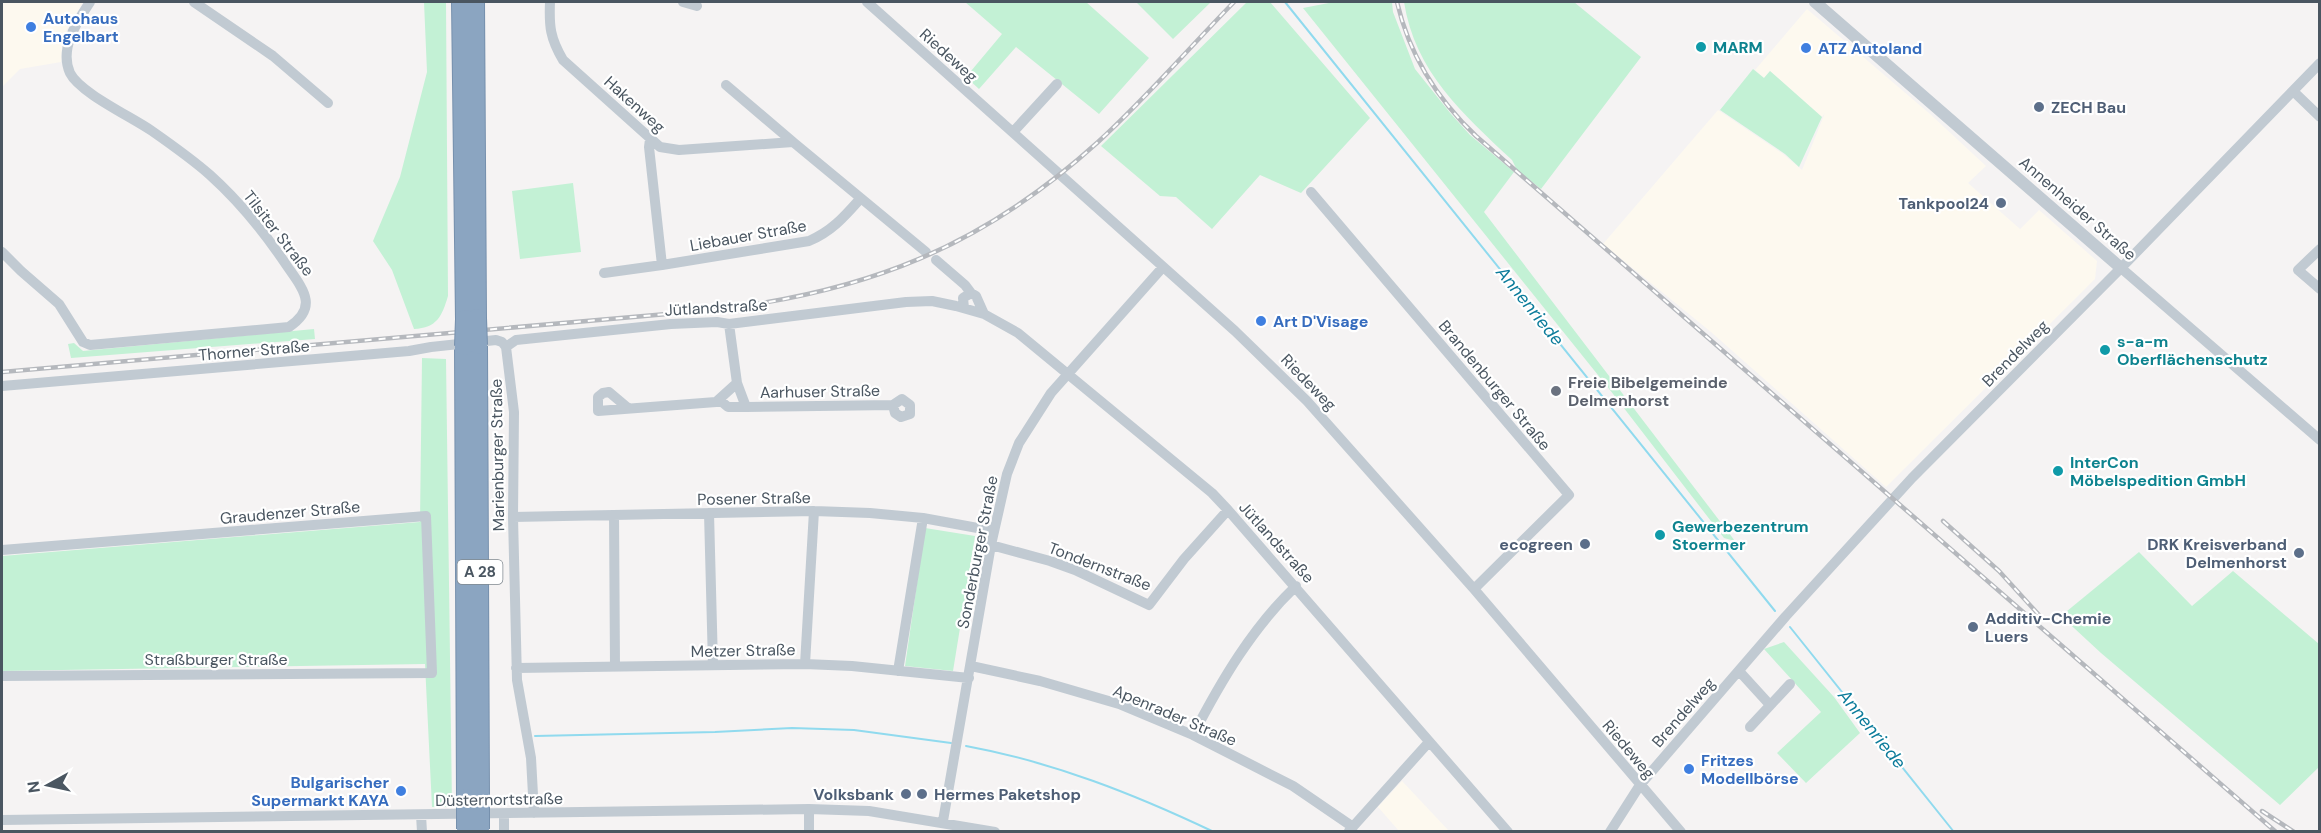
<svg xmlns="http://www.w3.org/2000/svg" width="2321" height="833" font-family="'DM Sans',sans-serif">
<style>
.commercial{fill:#fdf9ef}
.green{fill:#c3f1d5}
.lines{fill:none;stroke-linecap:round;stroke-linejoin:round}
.stream{stroke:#90daee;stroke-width:2}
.motorway-casing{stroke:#7690ad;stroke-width:20}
.minor{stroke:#c1cad2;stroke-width:10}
.tertiary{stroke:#c1cad2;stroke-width:12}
.motorway{stroke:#8ba5c1;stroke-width:18}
.rail-casing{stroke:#b5b8bd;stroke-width:4.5}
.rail{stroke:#fff;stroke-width:2;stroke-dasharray:7;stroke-linecap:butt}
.motorway-bridge-casing{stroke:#7690ad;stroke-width:20;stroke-linecap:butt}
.motorway-bridge{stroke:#8ba5c1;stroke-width:18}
.shop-dot{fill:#3f7fe0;stroke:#fff;stroke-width:2}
.culture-dot{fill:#0f9aa8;stroke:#fff;stroke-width:2}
.service-dot{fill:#5c6f8a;stroke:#fff;stroke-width:2}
.worship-dot{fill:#6b7280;stroke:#fff;stroke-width:2}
.labels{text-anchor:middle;stroke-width:4.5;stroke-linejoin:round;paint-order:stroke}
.shield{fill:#fff;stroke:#808990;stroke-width:1.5}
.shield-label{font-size:15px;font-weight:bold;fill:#4a5661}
.shop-label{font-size:16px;font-weight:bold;fill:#366cbe;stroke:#fff;text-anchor:start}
.culture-label{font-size:16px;font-weight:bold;fill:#0d838f;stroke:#fff;text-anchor:start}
.street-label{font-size:16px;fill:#4a5661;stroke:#fff}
.service-label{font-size:16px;font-weight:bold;fill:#4e5e75;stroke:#fff;text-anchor:end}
.worship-label{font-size:16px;font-weight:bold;fill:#5b616d;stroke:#fff;text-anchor:start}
.water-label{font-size:18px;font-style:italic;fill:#0c7c9b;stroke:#fff}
</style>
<rect width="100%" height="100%" fill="#f5f3f3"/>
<path class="commercial" d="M2,2H83L67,29L62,45L61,62L20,69L2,87Z
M1807,9L1930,114L1986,166L1968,183L2020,229L2039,210L2097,261L2095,279L1886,487L1711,332L1603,244L1718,110L1783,154L1802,170L1825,113L1822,117L1770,71L1764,78L1755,70Z
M1402,781L1449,831H1399L1378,807Z"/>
<path class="green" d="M424,2H446L448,296C442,316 437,328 414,329L392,270L373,241L400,177L427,72Z
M965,2H1086L1149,58L1099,114L1016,47L979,89L966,77L1002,34Z
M1136,2H1211L1173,39Z
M1247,2H1270L1370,118L1301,193L1260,175L1212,229L1176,197L1160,196L1101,146Z
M1334,2H1392L1393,12L1415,69L1451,114L1470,135L1514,172L1484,212L1735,541L1724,538L1610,390L1303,8Z
M1404,2H1574L1641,57L1541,189L1517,170L1512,160C1463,114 1415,72 1404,2Z
M1753,69L1764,78L1770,71L1822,117L1799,167L1785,154L1720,110Z
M573,183L581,252L520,259L512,191Z
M314,329L315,339L71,358L68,344L74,343L83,351Z
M422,358L446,359L452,807H432L425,664L2,671V556L420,522Z
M925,528L975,536L953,671L905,666Z
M2139,552L2192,606L2233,571L2319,644V767L2280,805L2101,653L2061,616Z
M1784,642L1834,697L1860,733L1806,783L1777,753L1821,712L1764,649Z"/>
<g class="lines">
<path class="stream" d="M1285,2L1775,611
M1790,627L1954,832
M535,736L715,732L792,728L854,730L951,743
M966,746C1053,762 1134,794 1214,832"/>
<g class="motorway-casing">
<path id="motorway" d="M461,2L465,319
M475,2L477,318
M478,345L480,799
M464,346L466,798"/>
</g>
<path class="minor" d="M194,2L273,56L328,103
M550,2C549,26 550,38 563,60L660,147L679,150L793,142L926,252
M683,2L697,6
M867,2L1235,331L1307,401L1474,589L1681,832
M726,85L793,142
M2293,91L2320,117
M1013,132L1057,84
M650,139L649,147L662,265
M1311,192L1569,495L1474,589
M2320,249L2298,270L2320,289
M2,252L21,271L59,304L83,342L90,345L289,327C319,307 303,289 287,266C265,233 240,202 210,175C192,159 172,145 152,131C132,117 80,93 70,73C59,48 77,22 90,2
M936,260L965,285L971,293
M2121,268L2320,440
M604,273L662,265L809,241C832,231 844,217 860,199
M964,308L963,298L971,293L976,296L984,314
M506,347L516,340L671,324L717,322L729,324L906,302L932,301L956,306L984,314L1018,333L1212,493L1228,510L1508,832
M506,347L514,412L513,517L517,680L531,758L534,813
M737,383L746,407L893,405L902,399L910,405V414L901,417L895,413L893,405
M2,386L409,351L431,347L496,340L502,342L506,347
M716,402H722L728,407H746
M628,408L609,392L603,393L598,397V411L716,402L737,383L729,324
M709,513L713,665
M614,515L615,667
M513,517L814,511L870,513L923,518L994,531
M991,545L1050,561L1075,570L1149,605L1184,559L1228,510
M2,550L426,516L432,673L2,676
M805,664L814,511
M971,666L1040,681L1119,704L1193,735L1293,786L1353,827
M516,668L805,664L852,666L969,678
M898,671L923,518
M1739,671L1770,705
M1750,727L1790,684
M1193,735C1221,681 1252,628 1296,586
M809,809V832
M421,815L422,832
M2,820L809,809L869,811L995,832
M943,821L991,545L1007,474L1019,443L1051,393L1163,267
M1349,831L1429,742
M504,832V814
M1610,832L1640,785L1786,616L1912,478L2121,268L2320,63"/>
<path class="tertiary" d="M1815,2L2121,268"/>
<use href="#motorway" class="motorway"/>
<g class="rail-casing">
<path id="rail" d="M1397,2C1409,54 1437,99 1476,136L2276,832
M2,372L713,310C867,292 982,247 1098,142C1146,98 1189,48 1234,2
M1943,521L1999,571L2039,615
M2262,811L2294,832"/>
</g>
<use href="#rail" class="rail"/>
<g class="motorway-bridge-casing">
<path id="motorway-bridge" d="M477,318L478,345
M464,346L465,319
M480,799V829
M466,829V798"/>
</g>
<use href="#motorway-bridge" class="motorway-bridge"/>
</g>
<g class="shop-dot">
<circle cx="31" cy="27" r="6"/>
<circle cx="1806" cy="48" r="6"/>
<circle cx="1261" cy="321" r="6"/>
<circle cx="1689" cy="769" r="6"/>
<circle cx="401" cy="791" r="6"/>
</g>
<g class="culture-dot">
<circle cx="1701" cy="47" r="6"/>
<circle cx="2105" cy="350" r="6"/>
<circle cx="2058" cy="471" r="6"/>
<circle cx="1660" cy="535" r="6"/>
</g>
<g class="service-dot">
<circle cx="2039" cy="107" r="6"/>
<circle cx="2001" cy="203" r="6"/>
<circle cx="1585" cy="544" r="6"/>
<circle cx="2299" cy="553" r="6"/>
<circle cx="1973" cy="627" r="6"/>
<circle cx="906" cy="794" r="6"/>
<circle cx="922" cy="794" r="6"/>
</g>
<circle class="worship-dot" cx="1556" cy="391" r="6"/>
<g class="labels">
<rect class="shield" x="457.5" y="560" width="45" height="24" rx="4.5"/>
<g class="shield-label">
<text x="480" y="577">A 28</text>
</g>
<g class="shop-label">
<text x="43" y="24">Autohaus<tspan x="43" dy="18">Engelbart</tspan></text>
<text x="1818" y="54">ATZ Autoland</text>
<text x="1273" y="327">Art D'Visage</text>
<text x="1701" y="766">Fritzes<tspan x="1701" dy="18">Modellbörse</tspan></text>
<text x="389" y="788" text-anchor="end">Bulgarischer<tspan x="389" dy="18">Supermarkt KAYA</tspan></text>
</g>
<g class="culture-label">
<text x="1713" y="53">MARM</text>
<text x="2117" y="347">s-a-m<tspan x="2117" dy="18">Oberflächenschutz</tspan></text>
<text x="2070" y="468">InterCon<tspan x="2070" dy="18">Möbelspedition GmbH</tspan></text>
<text x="1672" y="532">Gewerbezentrum<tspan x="1672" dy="18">Stoermer</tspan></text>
</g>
<g class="street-label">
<text transform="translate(949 55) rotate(42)" y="6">Riedeweg</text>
<text transform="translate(635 104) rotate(42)" y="6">Hakenweg</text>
<text transform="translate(2078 208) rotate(41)" y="6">Annenheider Straße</text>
<text transform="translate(279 233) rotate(52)" y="6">Tilsiter Straße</text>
<text transform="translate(748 235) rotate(-10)" y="6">Liebauer Straße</text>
<text transform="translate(716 307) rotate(-3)" y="6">Jütlandstraße</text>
<text transform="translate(254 350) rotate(-5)" y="6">Thorner Straße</text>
<text transform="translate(2015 353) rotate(-45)" y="6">Brendelweg</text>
<text transform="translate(1309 382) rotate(46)" y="6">Riedeweg</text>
<text transform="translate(1495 385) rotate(50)" y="6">Brandenburger Straße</text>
<text transform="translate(820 391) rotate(-1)" y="6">Aarhuser Straße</text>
<text transform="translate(497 455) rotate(-91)" y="6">Marienburger Straße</text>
<text transform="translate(754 498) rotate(-1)" y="6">Posener Straße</text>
<text transform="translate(290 512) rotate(-5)" y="6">Graudenzer Straße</text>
<text transform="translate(1277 542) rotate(48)" y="6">Jütlandstraße</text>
<text transform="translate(977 552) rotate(-79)" y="6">Sonderburger Straße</text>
<text transform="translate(1100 566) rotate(21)" y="6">Tondernstraße</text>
<text transform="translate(743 650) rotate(-1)" y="6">Metzer Straße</text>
<text x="216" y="665">Straßburger Straße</text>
<text transform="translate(1683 712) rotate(-49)" y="6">Brendelweg</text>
<text transform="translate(1175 715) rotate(23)" y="6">Apenrader Straße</text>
<text transform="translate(1629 749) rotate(50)" y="6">Riedeweg</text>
<text transform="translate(499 799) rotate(-1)" y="6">Düsternortstraße</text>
</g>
<g class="service-label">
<text x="2051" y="113" text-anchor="start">ZECH Bau</text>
<text x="1989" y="209">Tankpool24</text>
<text x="1573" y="550">ecogreen</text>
<text x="2287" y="550">DRK Kreisverband<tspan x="2287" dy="18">Delmenhorst</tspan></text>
<text x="1985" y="624" text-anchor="start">Additiv-Chemie<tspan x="1985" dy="18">Luers</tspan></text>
<text x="894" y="800">Volksbank</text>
<text x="934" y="800" text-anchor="start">Hermes Paketshop</text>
</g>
<g class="worship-label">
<text x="1568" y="388">Freie Bibelgemeinde<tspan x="1568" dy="18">Delmenhorst</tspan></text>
</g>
<g class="water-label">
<text transform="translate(1530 306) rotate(51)" y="6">Annenriede</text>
<text transform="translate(1872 729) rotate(51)" y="6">Annenriede</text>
</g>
</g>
<rect width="2321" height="833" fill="none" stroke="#4a5661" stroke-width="6"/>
<g transform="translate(48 785) rotate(262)" stroke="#ffffff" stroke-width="4.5" paint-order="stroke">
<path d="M0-4.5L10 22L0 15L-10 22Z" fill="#4a5661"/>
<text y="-9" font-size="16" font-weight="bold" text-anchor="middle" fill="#4a5661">N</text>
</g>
</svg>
